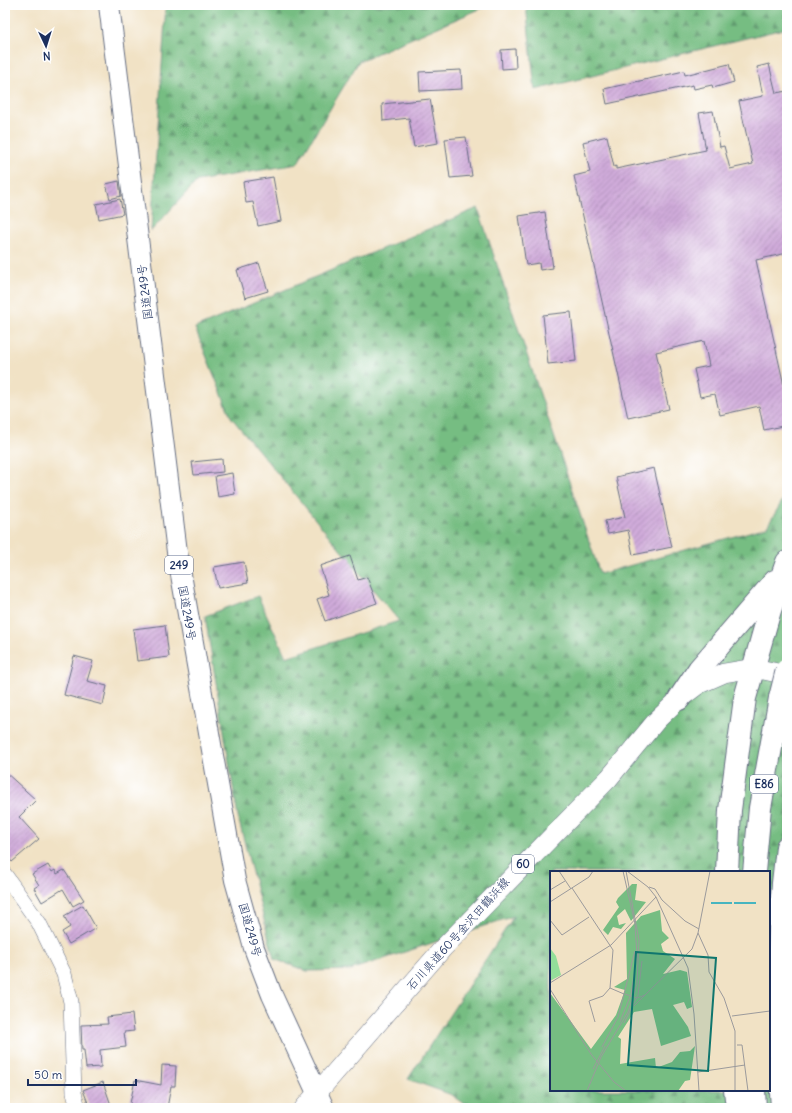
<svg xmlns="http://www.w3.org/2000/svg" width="792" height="1113" font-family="Delius,'Klee One',sans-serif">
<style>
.forest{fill:url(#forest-firs);stroke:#487670;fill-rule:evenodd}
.building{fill:url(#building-hatch)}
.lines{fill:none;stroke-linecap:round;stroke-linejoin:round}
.tertiary-casing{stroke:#666e82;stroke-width:16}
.primary-casing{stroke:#666e82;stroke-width:20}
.trunk-casing{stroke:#666e82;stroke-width:22}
.motorway-casing{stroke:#666e82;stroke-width:24}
.tertiary{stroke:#fff;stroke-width:15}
.primary{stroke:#fff;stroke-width:19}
.trunk{stroke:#fff;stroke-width:20}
.motorway{stroke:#fff;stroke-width:22}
.motorway-bridge-casing{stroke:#666e82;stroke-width:24;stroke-linecap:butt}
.motorway-bridge{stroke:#fff;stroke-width:22}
.labels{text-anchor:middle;stroke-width:3;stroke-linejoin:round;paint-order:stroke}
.shield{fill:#fff;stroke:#5f6d8e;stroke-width:1}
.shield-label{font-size:11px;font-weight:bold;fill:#1b2f5e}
.street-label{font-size:12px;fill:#1b2f5e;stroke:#fff}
.inset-river{fill:none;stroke:#47b5c0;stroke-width:2}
.inset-road{fill:none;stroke:#9b9a9c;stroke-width:1}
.view{fill:#0f766e;fill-opacity:0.15;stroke:#0f766e;stroke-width:2}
.inset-edge{fill:none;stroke:#1b2f5e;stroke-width:2}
</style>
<defs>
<pattern id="forest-firs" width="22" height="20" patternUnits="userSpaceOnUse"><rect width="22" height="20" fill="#76bd82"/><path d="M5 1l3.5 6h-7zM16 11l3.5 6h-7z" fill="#609a6e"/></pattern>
<pattern id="building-hatch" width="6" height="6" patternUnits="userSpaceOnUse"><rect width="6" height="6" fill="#d0abda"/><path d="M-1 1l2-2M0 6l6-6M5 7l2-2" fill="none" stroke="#a88cb4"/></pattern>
</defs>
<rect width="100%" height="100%" fill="#fff"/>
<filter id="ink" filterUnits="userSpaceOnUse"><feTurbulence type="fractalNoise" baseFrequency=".025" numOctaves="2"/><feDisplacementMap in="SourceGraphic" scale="8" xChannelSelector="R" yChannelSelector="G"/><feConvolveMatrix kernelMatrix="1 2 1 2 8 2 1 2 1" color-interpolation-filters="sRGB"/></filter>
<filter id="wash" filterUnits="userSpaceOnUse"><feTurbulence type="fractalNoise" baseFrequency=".012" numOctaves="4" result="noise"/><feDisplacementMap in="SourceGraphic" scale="16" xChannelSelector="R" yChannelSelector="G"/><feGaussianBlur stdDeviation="0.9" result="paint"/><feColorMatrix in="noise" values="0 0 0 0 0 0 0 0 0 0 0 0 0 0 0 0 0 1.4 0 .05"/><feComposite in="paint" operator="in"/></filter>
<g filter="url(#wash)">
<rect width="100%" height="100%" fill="#f1e2c5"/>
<path class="forest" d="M166,5H489L359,61L297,164L197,181L151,231Z
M526,5H787V28L535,90Z
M478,208L600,574L767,527L787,493V1108H471L452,1095L408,1079L514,916L350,970L307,971L274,959L238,817L205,616L258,596L286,657L399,621L231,417L195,328ZM551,872H769V1090H551Z"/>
<g id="blocks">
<path class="building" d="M515,49L516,68L502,69L501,50Z
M729,64L734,82L713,88L712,85L694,89L693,85L607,104L604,89L684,71L685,75Z
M769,64L776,93L787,91V253L756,260L787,399V425L764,430L759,406L720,415L715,394L700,397L694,369L709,366L704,341L656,352L669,409L628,418L574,176L590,172L583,142L607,136L614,167L616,166V169L706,150L699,113L713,111L720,147L724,146L730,169L753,164L739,101L763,96L757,67Z
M461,70L462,89L420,91L419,72Z
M430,99L438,143L414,147L409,118L383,121L382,104Z
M466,137L472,176L450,178L445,139Z
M273,177L281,221L258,226L253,202L246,203L243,182Z
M119,181L121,196L110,199L106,184Z
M120,199L123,214L99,219L96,204Z
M545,212L553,268L540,270L539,263L526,265L519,216Z
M259,263L268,291L245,298L237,270Z
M571,312L576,361L548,364L543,315Z
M222,459L223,472L194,475L192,462Z
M654,468L672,547L633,555L628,530L608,534L605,521L625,517L616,477Z
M232,473L235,494L218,497L215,476Z
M350,556L358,580L367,577L377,603L325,621L317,599L329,595L320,566Z
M244,562L248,583L218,588L214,567Z
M165,625L169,657L137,661L133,629Z
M74,656L93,661L87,681L107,686L103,705L64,695Z
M5,772L36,800L19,817L39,839L12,862L5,854Z
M48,865L52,872L55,870L57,874L64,870L84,900L73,906L63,889L42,902L34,888L39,885L32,874Z
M83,905L96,928L69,944L62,932L70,927L64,916Z
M132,1014L134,1031L124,1032L126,1047L100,1050L101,1067L86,1068L84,1050H82L81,1025L108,1024L107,1017Z
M162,1065L176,1066L175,1086H171L167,1108H129L135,1080L161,1085Z
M103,1082L112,1108H90L83,1090Z"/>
</g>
</g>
<g filter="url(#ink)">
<use href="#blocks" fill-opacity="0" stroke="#666e82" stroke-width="1"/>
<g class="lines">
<g class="tertiary-casing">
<path id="tertiary" d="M5,875L39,923L64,974L71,1002L74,1093L78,1108"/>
</g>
<g class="primary-casing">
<path id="primary" d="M304,1108L444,947L609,778L657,720L679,699L699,684L724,673L754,668L787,675"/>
</g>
<g class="trunk-casing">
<path id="trunk" d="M109,5L177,552L235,880L254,948L272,995L324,1108"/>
</g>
<g class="motorway-casing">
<path id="motorway" d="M679,699L699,669L775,581
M727,872L730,810L745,698L770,610L787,562
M754,872L760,808L780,698
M735,1090L737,1108
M754,1090L755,1108
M782,1108C776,1021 776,933 787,847"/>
</g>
<use href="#tertiary" class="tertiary"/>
<use href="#primary" class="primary"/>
<use href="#trunk" class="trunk"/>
<use href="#motorway" class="motorway"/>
<g class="motorway-bridge-casing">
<path id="motorway-bridge" d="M780,698L787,670"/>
</g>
<use href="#motorway-bridge" class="motorway-bridge"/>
</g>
</g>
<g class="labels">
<g class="shield">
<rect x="165" y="556" width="28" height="18" rx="3"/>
<rect x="750" y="775" width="28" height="18" rx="3"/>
<rect x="512" y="855" width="22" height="18" rx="3"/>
</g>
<g class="shield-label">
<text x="179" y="569">249</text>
<text x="764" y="788">E86</text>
<text x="523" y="868">60</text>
</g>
<g class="street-label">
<text transform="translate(145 292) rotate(-97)" y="4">国道249号</text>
<text transform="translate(187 613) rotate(80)" y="4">国道249号</text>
<text transform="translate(250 930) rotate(74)" y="4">国道249号</text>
<text transform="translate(458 934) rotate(-48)" y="4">石川県道60号金沢田鶴浜線</text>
</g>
</g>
<g transform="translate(550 871)">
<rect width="220" height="220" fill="#f1e2c5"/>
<path d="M0,77L6,85L11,104L0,110Z" fill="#93de9a"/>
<path d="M82,13H87L85,29L96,31L81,50L75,38L67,45L69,54L76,52L71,58L63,56L58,64L53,59L69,36L66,31L68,27ZM110,39L112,60L119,67L111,73L113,80L125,88L113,103L130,99L137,101L142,136L137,138L134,131L123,134L138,156L141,165L111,175L102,138L84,141L68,166L71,168L70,193L105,187L106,197L122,191L130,181L140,180L145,175L140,209L135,210L128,220H0V122L41,178L66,144L75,119L64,116L77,108L76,62L91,45Z" fill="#76bd82"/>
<path class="inset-river" d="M161,32H182M184,32H206"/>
<path class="inset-road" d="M9,0L21,18M77,0L98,16L106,26L138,97L144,143L149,220M99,16L105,18L112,29L135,50L149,58M22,17L63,79L60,117L53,125L39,130L45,151M0,19L15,10M0,31L39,6L43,0M0,49L12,64L39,46M148,62L158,84L159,101L174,127L185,160V220M0,112L61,74L106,26M60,117L74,123M0,118L41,183L64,211L76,220M75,123L87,127L95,124L142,78L148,62L160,0M84,135L95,124M182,145L220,140M70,151L81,123L87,85L85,53L73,0M74,152L88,124L92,90M187,174H192L198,220M52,176L68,146L85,80M43,198L55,175M148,201L195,194M37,220L51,186L78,141L87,113L89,69L76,0"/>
<path class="view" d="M86,81L166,87L158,200L78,194Z"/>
<rect width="220" height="220" class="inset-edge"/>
</g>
<rect width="792" height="1113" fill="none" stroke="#fff" stroke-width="20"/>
<g transform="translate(46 46) rotate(176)" stroke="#ffffff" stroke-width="3" paint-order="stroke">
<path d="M0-3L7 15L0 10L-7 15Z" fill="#1b2f5e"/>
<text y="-6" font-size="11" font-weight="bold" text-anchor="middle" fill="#1b2f5e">N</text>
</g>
<path d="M28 1079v6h108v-6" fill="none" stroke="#1b2f5e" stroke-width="2"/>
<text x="34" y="1079" font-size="12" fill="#1b2f5e" stroke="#ffffff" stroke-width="3" paint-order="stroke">50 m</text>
</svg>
